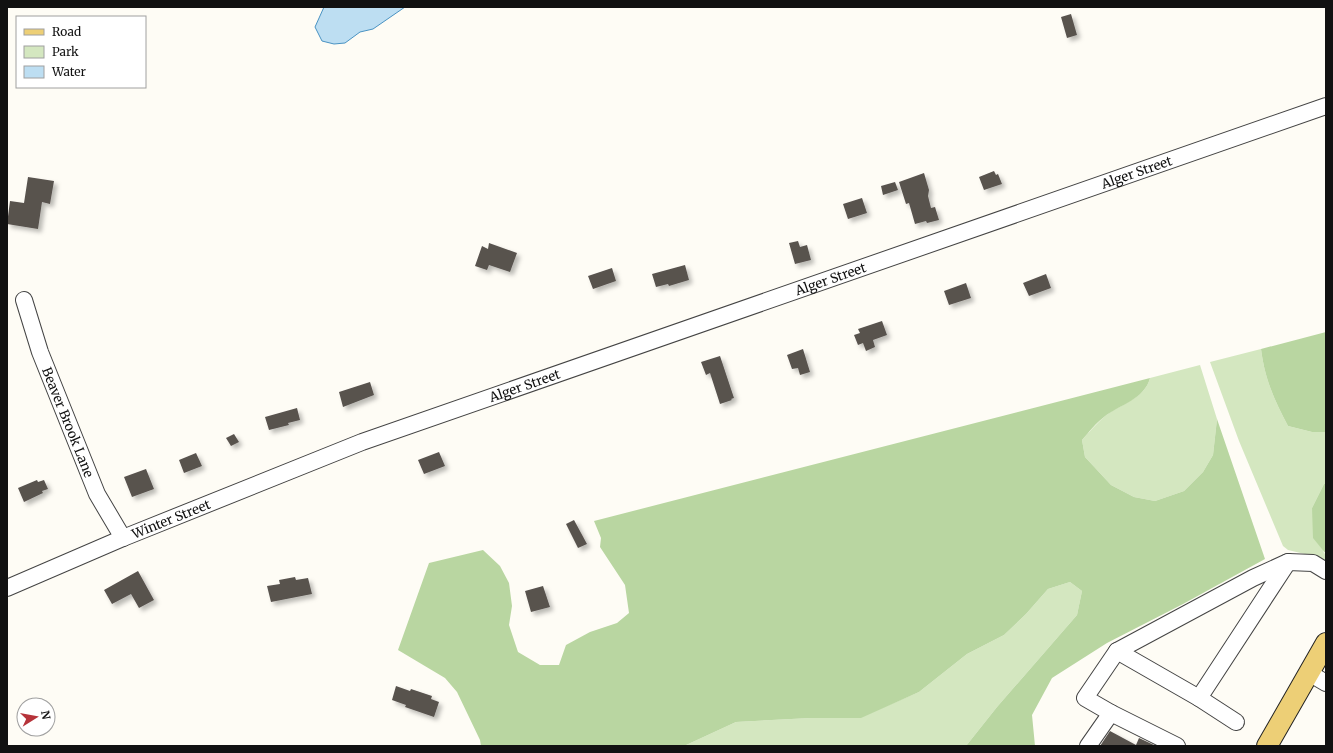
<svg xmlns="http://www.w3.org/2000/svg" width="1333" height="753" font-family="Merriweather,serif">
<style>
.green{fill:#d4e7c0}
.forest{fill:#b9d6a1}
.water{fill:#bddef2;stroke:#4a93c3}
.building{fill:#58524e;filter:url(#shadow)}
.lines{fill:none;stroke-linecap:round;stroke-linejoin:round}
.minor-casing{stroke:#444;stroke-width:18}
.major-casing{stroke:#222;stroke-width:22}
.minor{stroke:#fff;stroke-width:16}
.major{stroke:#edcf76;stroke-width:20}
.labels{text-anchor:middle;stroke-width:4;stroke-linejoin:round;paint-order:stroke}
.street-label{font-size:13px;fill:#111;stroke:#fff}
</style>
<defs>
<filter id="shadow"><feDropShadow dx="3.5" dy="3.5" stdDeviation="2" flood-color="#0004"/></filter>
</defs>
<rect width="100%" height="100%" fill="#fefcf5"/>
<path class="green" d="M1261,349C1265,380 1274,399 1288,426L1312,432H1326V483L1324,484L1312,508L1324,553L1326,554V562L1309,555L1288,550L1283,546L1239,441L1210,362Z
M1200,365L1217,419L1213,455L1203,472L1184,491L1155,501L1134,497L1111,485L1085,457L1082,440C1089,432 1096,424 1104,417C1119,404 1145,399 1150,378Z
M1070,582L1082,591L1077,615L997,707L966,746H684L736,722L811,718L861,717L919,692L967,654L1004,635L1026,614L1048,589Z"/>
<path class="forest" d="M1326,332V432H1312L1288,426C1274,399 1265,380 1261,349Z
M1150,378C1145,399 1119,405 1104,417C1096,423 1089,432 1082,440L1085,457L1111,485L1134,497L1155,501L1184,491L1203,472L1213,455L1217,419L1265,559L1183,604L1107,643L1052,678L1032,715L1035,746H966L997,707L1077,615L1082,591L1070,582L1048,589L1026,614L1004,635L967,654L919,692L861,718H811L736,722L684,746H481L480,740L457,692L445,678L398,650L429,563L483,550L500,566L509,583L512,606L509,625L518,652L540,665H559L566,645L590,632L617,623L629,613L625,585L600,547L601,538L594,521Z
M1326,483V554L1313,538L1312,508L1324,484Z"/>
<path class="water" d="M324,7H405L373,29L360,32L345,43L334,44L322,41L315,27Z"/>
<path class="building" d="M1071,14L1077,35L1067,38L1061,17Z
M994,171L996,175L998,174L1002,184L984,190L979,177Z
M924,173L929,190L928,196L931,208L935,207L939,220L927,223L926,221L915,224L909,203L906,204L899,182Z
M28,177L54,181L50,204L42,202L38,229L7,224L10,201L24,203Z
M895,182L898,190L883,195L881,186Z
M862,198L867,213L848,219L843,204Z
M798,241L800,247L807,245L811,260L795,264L789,243Z
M489,243L517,253L510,272L489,265L487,270L475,266L482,246L488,249Z
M685,265L689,280L669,286L668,284L656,287L652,274Z
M612,268L616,281L593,289L588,276Z
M1046,274L1051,288L1029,296L1023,283Z
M966,283L971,298L949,305L944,291Z
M882,321L887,335L873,340L875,347L866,351L863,343L858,345L854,335L860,333L858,329Z
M803,349L810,372L800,375L798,368L792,369L787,355Z
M720,356L734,398L731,399L732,400L720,404L710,373L706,375L701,362Z
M370,382L374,395L343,407L339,392Z
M297,408L300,420L288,423L289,425L269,430L265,417Z
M234,434L239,442L231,446L226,438Z
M439,452L445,466L424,474L418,460Z
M196,453L202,466L184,473L179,460Z
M146,469L154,489L132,497L124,477Z
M37,480L38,482L44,480L48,489L42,491L43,493L24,502L18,488Z
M574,520L587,544L578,548L566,524Z
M138,571L154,600L139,608L131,594L112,604L104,590Z
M295,577L296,580L308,578L312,594L271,602L267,586L280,584L279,580Z
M543,586L550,607L531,612L525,591Z
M396,686L410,691L411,689L432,696L431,699L439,702L434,717L405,707L406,705L392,700Z
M1110,731L1136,745L1139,738L1156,746H1100Z"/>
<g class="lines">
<g class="minor-casing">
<g id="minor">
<path id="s1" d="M24,300L40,352L97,494L123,538"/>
<path id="s2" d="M7,588L123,538L362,442L1326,106"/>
<path d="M1117,651L1199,698L1288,562"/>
<path d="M1309,673L1326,683"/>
<path d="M1199,698L1236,722"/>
<path d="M1088,746L1111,713"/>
<path d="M1177,746L1111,713L1085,698L1117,651L1253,578L1288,562L1313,563L1326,571"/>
</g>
</g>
<g class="major-casing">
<path id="major" d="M1267,746L1326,643"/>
</g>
<use href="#minor" class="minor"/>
<use href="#major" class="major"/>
</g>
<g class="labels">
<g class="street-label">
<text dy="5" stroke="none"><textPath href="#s2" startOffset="1204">Alger Street</textPath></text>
<text dy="5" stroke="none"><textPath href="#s2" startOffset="880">Alger Street</textPath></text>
<text dy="5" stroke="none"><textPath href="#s2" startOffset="556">Alger Street</textPath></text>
<text dy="5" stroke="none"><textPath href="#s1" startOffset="130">Beaver Brook Lane</textPath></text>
<text dy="5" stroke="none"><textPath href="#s2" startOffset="178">Winter Street</textPath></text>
</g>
</g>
<rect width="1333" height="753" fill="none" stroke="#111111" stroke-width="16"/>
<rect x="16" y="16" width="130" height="72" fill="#ffffff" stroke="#a0a0a0"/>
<rect x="24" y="29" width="20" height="6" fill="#edcf76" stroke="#a0a0a0"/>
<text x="52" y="36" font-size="12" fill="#111111">Road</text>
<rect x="24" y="46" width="20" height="12" fill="#d4e7c0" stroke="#a0a0a0"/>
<text x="52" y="56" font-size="12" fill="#111111">Park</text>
<rect x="24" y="66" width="20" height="12" fill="#bddef2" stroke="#a0a0a0"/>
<text x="52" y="76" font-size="12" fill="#111111">Water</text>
<g transform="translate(36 717) rotate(79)"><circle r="19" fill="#ffffff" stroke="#a0a0a0"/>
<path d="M0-3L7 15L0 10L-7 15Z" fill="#b6333a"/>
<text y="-6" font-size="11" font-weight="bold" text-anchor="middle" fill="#111111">N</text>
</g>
</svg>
